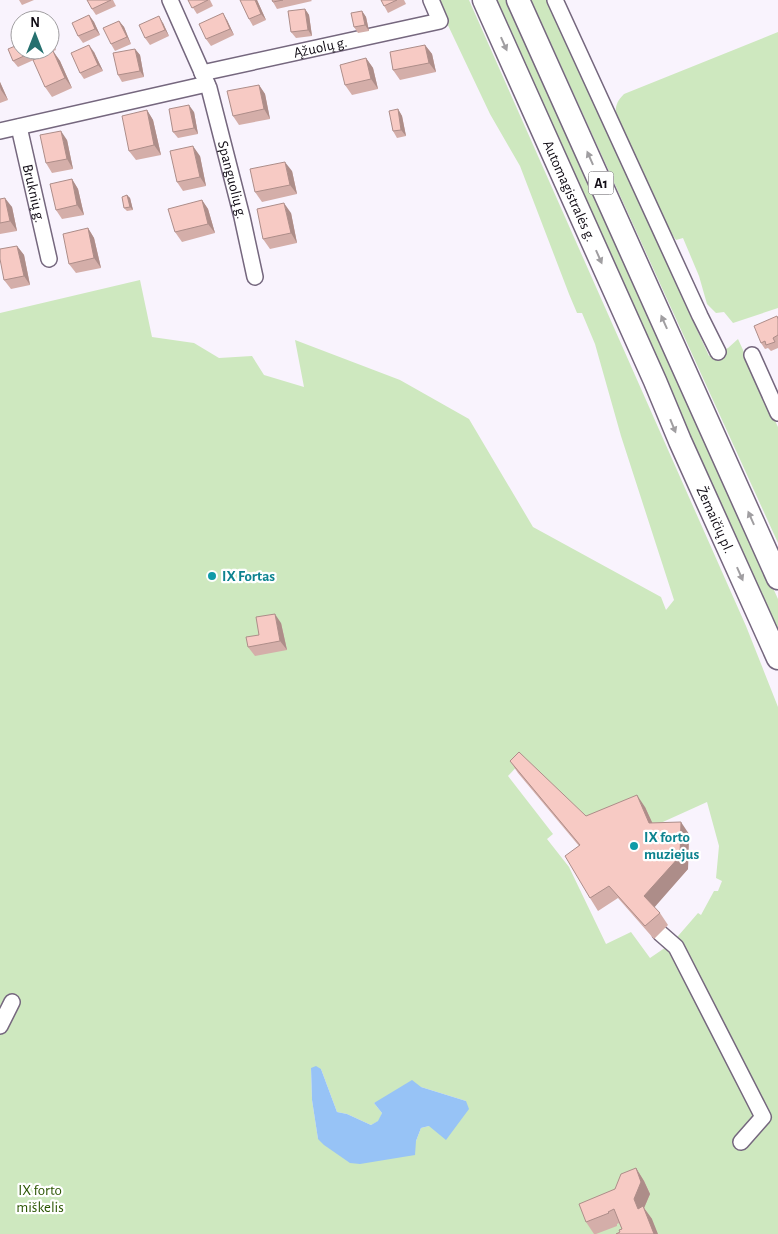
<svg xmlns="http://www.w3.org/2000/svg" width="778" height="1234" font-family="'Alegreya Sans',sans-serif">
<style>
.green{fill:#cee8bf;fill-rule:evenodd}
.water{fill:#97c3f6}
.lines{fill:none;stroke-linecap:round;stroke-linejoin:round}
.minor-casing{stroke:#75677e;stroke-width:18}
.highway-casing{stroke:#75677e;stroke-width:25}
.minor{stroke:#fff;stroke-width:15}
.highway{stroke:#fff;stroke-width:22}
.wall{fill:#d4aea9}
.shaded-wall{fill:#ad8d89}
.building{fill:#f7cac4;stroke:#ad8d89}
.oneway{fill:#a09ea1}
.culture-dot{fill:#0f9aa8;stroke:#fff;stroke-width:2}
.labels{text-anchor:middle;stroke-width:4.5;stroke-linejoin:round;paint-order:stroke}
.shield{fill:#fff;stroke:#58555b;stroke-width:1}
.shield-label{font-size:14px;font-weight:bold;fill:#110c15}
.street-label{font-size:15px;fill:#110c15;stroke:#fff}
.culture-label{font-size:15px;font-weight:bold;fill:#0d838f;stroke:#fff;text-anchor:start}
.park-label{font-size:15px;fill:#2a5400;stroke:#fff}
</style>
<rect width="100%" height="100%" fill="#f9f3fd"/>
<path class="green" d="M436,0H469L746,626L778,707V1234H0V313L140,280L152,337L194,343L219,358L252,356L264,375L304,387L295,340L400,380L469,419L533,527L661,597L666,610L674,600L621,436L595,344L582,313H577L569,294L520,166L490,114ZM523,760L595,829L654,826L707,802L719,846L716,878L722,881L718,891H714L701,915L698,913L672,943L650,958L631,932L606,944L569,867L547,839L553,834L508,776ZM311,1068L321,1069L337,1112L347,1114L371,1125L379,1121L382,1113L374,1103L421,1087L466,1101L429,1126L421,1128L416,1141L318,1139L312,1100Z
M491,0H508L778,599V642Z
M531,0H547L709,356L728,348L738,339L778,427V543Z
M778,32V308L733,323L724,312L716,313L707,304L699,276L683,238L676,240L664,223L616,116C615,106 617,101 624,94Z"/>
<path class="water" d="M316,1066L321,1069L337,1112L347,1114L371,1125L378,1121L382,1113L374,1103L412,1080L421,1087L466,1101L469,1109L446,1140L429,1126L421,1128L416,1141L415,1155L360,1164L350,1163L324,1145L318,1139L312,1100L311,1068Z"/>
<g class="lines">
<g class="minor-casing">
<g id="minor">
<path id="s1" d="M170,0L209,88L242,217L255,277"/>
<path d="M555,0L700,316L718,352"/>
<path id="s2" d="M202,73L440,21L431,0"/>
<path id="s3" d="M19,127L49,259"/>
<path d="M0,131L207,84"/>
<path d="M752,355L778,413"/>
<path d="M660,933L676,947L763,1117L741,1142"/>
<path d="M0,1026L12,1002"/>
</g>
</g>
<g class="highway-casing">
<g id="highway">
<path id="s4" d="M484,0L655,381L680,441L778,658"/>
<path d="M518,0L778,578"/>
</g>
</g>
<use href="#minor" class="minor"/>
<use href="#highway" class="highway"/>
</g>
<path class="wall" d="M19,0H34L22,5Z
M87,0H113L116,6L96,15L92,9Z
M188,0H210L213,6L197,14Z
M240,0H257L266,20L253,26L249,19Z
M272,0H311L312,1L277,9L273,2Z
M381,0H404L406,4L388,13Z
M305,9L309,15L312,36L296,38L291,32Z
M362,11L366,17L369,31L358,33L354,27Z
M89,15L94,22L100,35L83,43L78,36Z
M227,20L234,35L211,46L206,39Z
M119,21L124,27L131,44L115,51L111,44Z
M163,23L169,36L150,45L145,38Z
M50,37L56,50L18,67L13,61L20,50H50Z
M425,45L432,54L436,72L400,80L393,70Z
M135,49L140,55L144,77L122,82L118,75Z
M53,51L60,61L72,88L52,97L45,87Z
M94,52L103,71L84,79L80,73Z
M366,58L373,68L378,89L352,95L345,85Z
M0,82L8,100L0,103Z
M259,85L265,94L270,119L239,125L233,116Z
M398,109L402,116L406,136L397,138L393,131Z
M147,110L153,120L161,155L136,160L129,151Z
M194,112L198,134L178,138L173,132Z
M67,140L73,169L52,173L46,163Z
M200,156L206,186L183,191L177,182Z
M292,171L297,194L262,202L255,192Z
M72,179L78,189L84,215L62,219L56,210Z
M127,195L130,198L133,210L127,211L124,208Z
M0,199L12,207L17,231L0,234Z
M202,200L208,209L215,233L182,242L175,232Z
M291,213L297,243L270,249L263,239Z
M88,228L94,238L101,268L76,273L69,264Z
M17,246L24,255L30,285L11,289L4,280Z
M777,316L778,318V348L771,351L768,348L765,349L761,343Z
M281,623L287,650L255,656L248,647L259,635Z
M510,761L586,816L645,807L652,823L689,834L688,869L654,907L660,913L668,925L654,939L618,898L598,911L590,898L579,846L518,773Z
M636,1168L644,1181L650,1194L644,1208L652,1219L620,1232L622,1229L619,1223L617,1224V1226L596,1234H594L586,1222L615,1189Z"/>
<path class="shaded-wall" d="M255,0H257L266,20L261,14Z
M305,9L309,15L312,36L308,30Z
M362,11L366,17L369,31L365,25Z
M223,13L227,20L234,35L230,29Z
M89,15L94,22L100,35L95,29Z
M159,16L163,23L169,36L165,30Z
M119,21L124,27L131,44L127,37Z
M50,37L51,38L56,50L52,43L50,40Z
M89,45L94,52L103,71L98,65Z
M425,45L432,54L436,72L429,63Z
M135,49L140,55L144,77L140,71Z
M53,51L60,61L72,88L65,78Z
M366,58L373,68L378,89L371,79Z
M0,82L8,100L1,90L0,87Z
M259,85L265,94L270,119L264,109Z
M189,105L194,112L198,134L194,128Z
M398,109L402,116L406,136L401,130Z
M147,110L153,120L161,155L154,145Z
M61,131L67,140L73,169L67,159Z
M193,146L200,156L206,186L200,177Z
M285,162L292,171L297,194L290,185Z
M72,179L78,189L84,215L77,205Z
M127,195L130,198L133,210L130,207Z
M5,198L12,207L17,231L10,221Z
M202,200L208,209L215,233L208,224Z
M284,203L291,213L297,243L291,233Z
M88,228L94,238L101,268L94,258Z
M17,246L24,255L30,285L24,276Z
M275,614L281,623L287,650L280,641Z
M637,795L645,807L658,835L649,823Z
M681,822L689,834L688,869L653,909L644,896Z
M636,1168L644,1181L650,1194L644,1208L652,1219L658,1234H654L638,1209L634,1199Z"/>
<path class="building" d="M87,0H111L92,9Z
M188,0H208L192,8Z
M240,0H255L261,14L249,19Z
M272,0H283L273,2Z
M381,0H397L384,6Z
M305,9L308,30L291,32L288,11Z
M362,11L365,25L354,27L351,13Z
M223,13L230,29L206,39L199,24Z
M89,15L95,29L78,36L72,23Z
M159,16L165,30L145,38L139,25Z
M119,21L127,37L111,44L103,28Z
M20,44V50H37L13,61L8,49Z
M89,45L98,65L80,73L71,53Z
M425,45L429,63L393,70L390,52Z
M135,49L140,71L118,75L113,53Z
M53,51L65,78L45,87L33,60Z
M366,58L371,79L345,85L340,65Z
M259,85L264,109L233,116L227,91Z
M189,105L194,128L173,132L169,109Z
M398,109L401,130L393,131L389,111Z
M147,110L154,145L129,151L122,116Z
M61,131L67,159L46,163L40,135Z
M193,146L200,177L177,182L170,151Z
M285,162L290,185L255,192L250,169Z
M72,179L77,205L56,210L50,184Z
M127,195L130,207L124,208L122,197Z
M5,198L10,221L0,223V199Z
M202,200L208,224L175,232L168,209Z
M284,203L291,233L263,239L257,209Z
M88,228L94,258L69,264L63,234Z
M17,246L24,276L4,280L0,259V249Z
M777,316L778,319V335L773,338L775,342L766,345L765,341L761,343L754,326Z
M275,614L280,641L248,647L246,637L259,635L256,617Z
M519,752L586,816L637,795L649,823L681,822L680,856L644,896L660,913L645,926L609,886L590,898L565,856L580,845L510,761Z
M636,1168L641,1182L634,1199L638,1209L643,1206L654,1234H616L620,1232L619,1230L622,1229L614,1209L608,1212L609,1213L586,1222L579,1204L615,1189L621,1174Z"/>
<defs><path id="oneway-solid" d="M-6-.8H1V-3.2L6.5 0L1 3.2V.8H-6Z" transform="scale(1.25)"/></defs>
<g class="oneway">
<use href="#oneway-solid" transform="translate(504 44) rotate(66)"/>
<use href="#oneway-solid" transform="translate(590 158) rotate(-114)"/>
<use href="#oneway-solid" transform="translate(599 257) rotate(66)"/>
<use href="#oneway-solid" transform="translate(664 322) rotate(-114)"/>
<use href="#oneway-solid" transform="translate(673 426) rotate(68)"/>
<use href="#oneway-solid" transform="translate(751 518) rotate(-114)"/>
<use href="#oneway-solid" transform="translate(740 574) rotate(66)"/>
</g>
<g class="culture-dot">
<circle cx="212" cy="576" r="5"/>
<circle cx="634" cy="846" r="5"/>
</g>
<g class="labels">
<rect class="shield" x="588.5" y="171.5" width="25" height="23" rx="4"/>
<g class="shield-label">
<text x="601" y="188">A1</text>
</g>
<g class="street-label">
<text dy="5" stroke="none"><textPath href="#s2" startOffset="121">Ąžuolų g.</textPath></text>
<text dy="5" stroke="none"><textPath href="#s1" startOffset="191">Spanguolių g.</textPath></text>
<text dy="5" stroke="none"><textPath href="#s4" startOffset="209">Automagistralės g.</textPath></text>
<text dy="5" stroke="none"><textPath href="#s3" startOffset="68">Bruknių g.</textPath></text>
<text dy="5" stroke="none"><textPath href="#s4" startOffset="569">Žemaičių pl.</textPath></text>
</g>
<g class="culture-label">
<text x="222" y="581">IX Fortas</text>
<text x="644" y="842">IX forto<tspan x="644" dy="17">muziejus</tspan></text>
</g>
<g class="park-label">
<text x="40" y="1195">IX forto<tspan x="40" dy="17">miškelis</tspan></text>
</g>
</g>
<g transform="translate(35 35)"><circle r="24" fill="#ffffff" stroke="#a09ea1"/>
<path d="M0-4L9 19L0 12L-9 19Z" fill="#25706f"/>
<text y="-8" font-size="14" font-weight="bold" text-anchor="middle" fill="#110c15">N</text>
</g>
</svg>
